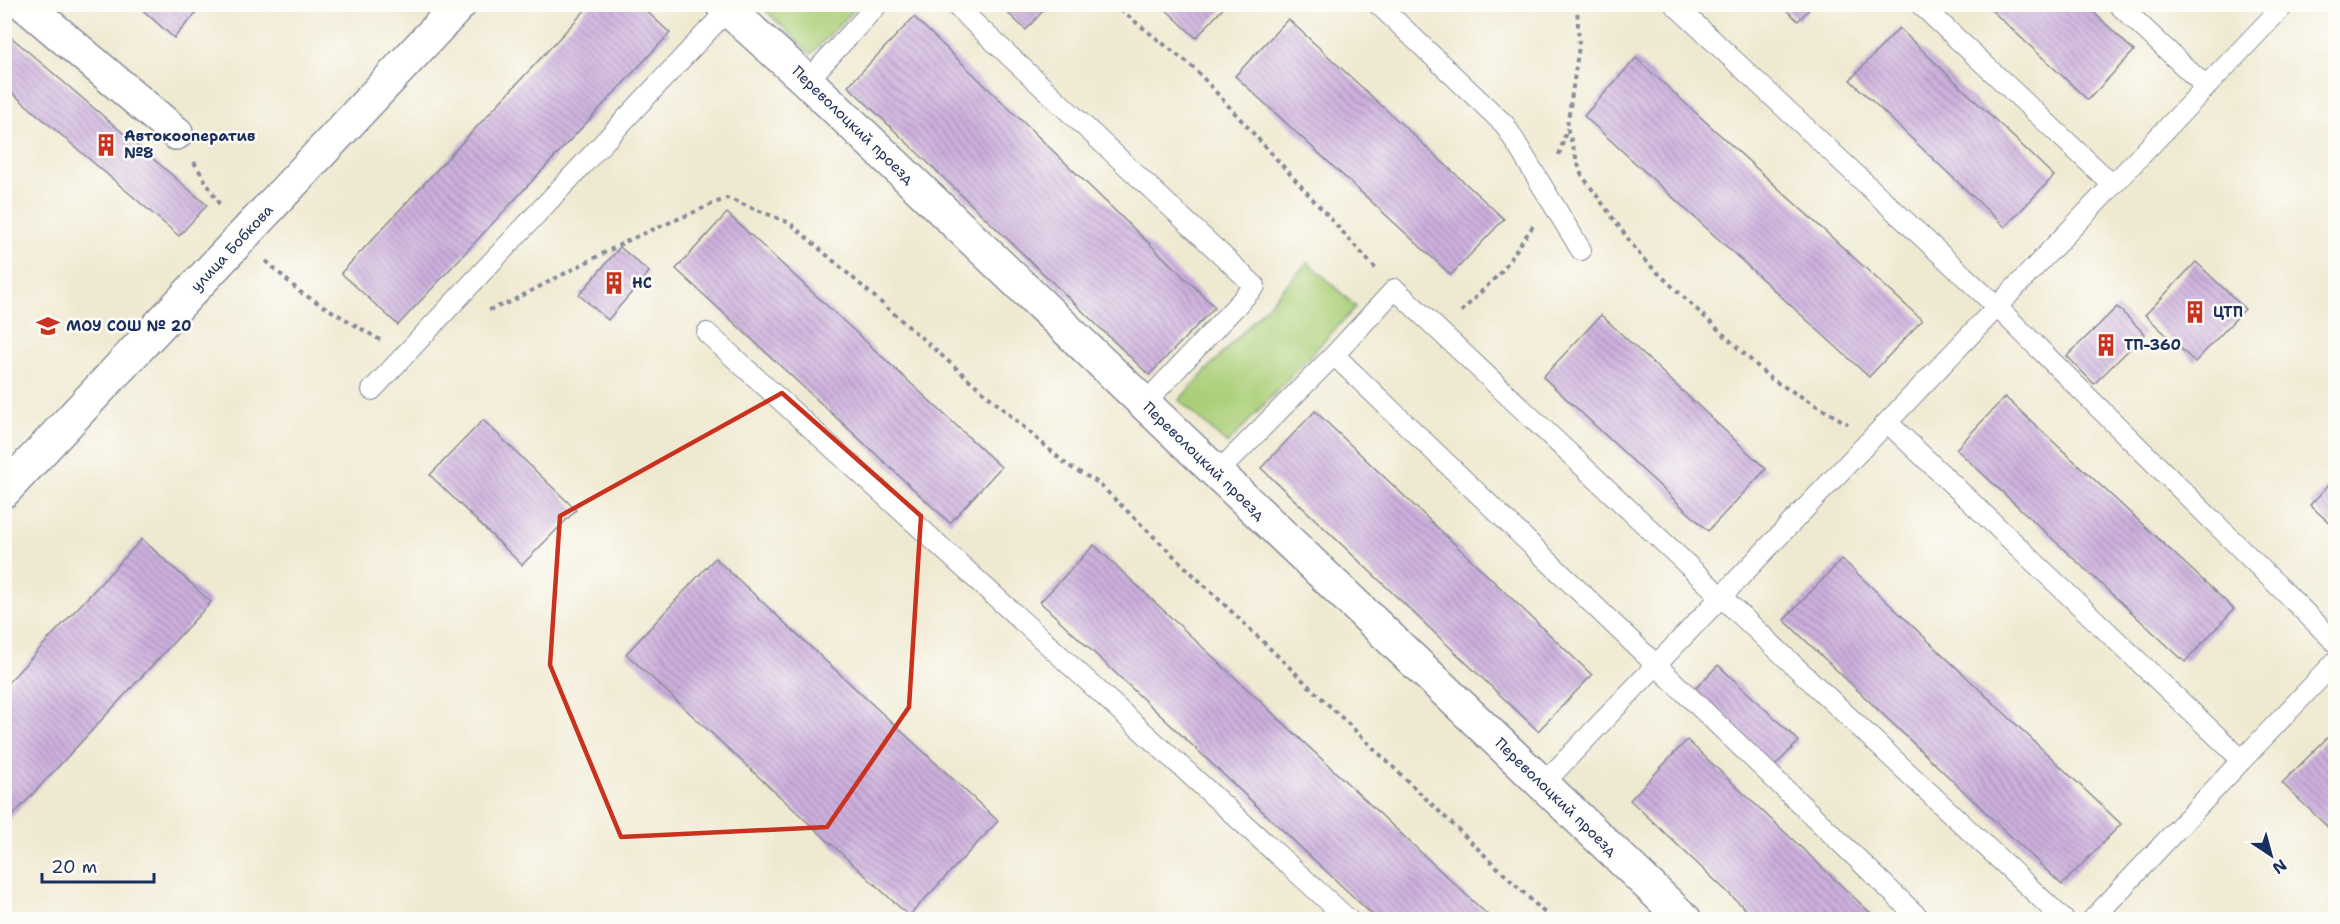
<svg xmlns="http://www.w3.org/2000/svg" width="2340" height="924" font-family="'Shantell Sans',sans-serif">
<style>
.grass{fill:#aacf78;stroke:#627f6b;stroke-width:1.5}
.building{fill:url(#building-back-hatch)}
.lines{fill:none;stroke-linecap:round;stroke-linejoin:round}
.lane-casing{stroke:#868c98;stroke-width:22}
.street-casing{stroke:#868c98;stroke-width:36}
.path{stroke:#868c98;stroke-width:4;stroke-dasharray:4.5 4.5;stroke-linecap:butt}
.lane{stroke:#fff;stroke-width:20}
.street{stroke:#fff;stroke-width:33}
.marked{fill:none;stroke:#c8321e;stroke-width:4.5;stroke-linejoin:round}
.labels{text-anchor:middle;stroke-width:5;stroke-linejoin:round;paint-order:stroke}
.street-label{font-size:15px;fill:#1b2f5e;stroke:#fdfcf7}
.poi-label{font-size:15px;font-weight:bold;fill:#1b2f5e;stroke:#fdfcf7;text-anchor:start}
</style>
<defs>
<pattern id="building-back-hatch" width="6" height="6" patternUnits="userSpaceOnUse" patternTransform="scale(1.5)"><rect width="6" height="6" fill="#cdb0dd"/><path d="M-1 5l2 2M0 0l6 6M5-1l2 2" fill="none" stroke="#a690b6"/></pattern>
</defs>
<rect width="100%" height="100%" fill="#fdfcf7"/>
<filter id="ink" filterUnits="userSpaceOnUse"><feTurbulence type="fractalNoise" baseFrequency=".0167" numOctaves="2"/><feDisplacementMap in="SourceGraphic" scale="12" xChannelSelector="R" yChannelSelector="G"/><feConvolveMatrix kernelMatrix="1 2 1 2 8 2 1 2 1" color-interpolation-filters="sRGB"/></filter>
<filter id="wash" filterUnits="userSpaceOnUse"><feTurbulence type="fractalNoise" baseFrequency=".008" numOctaves="4" result="noise"/><feDisplacementMap in="SourceGraphic" scale="24" xChannelSelector="R" yChannelSelector="G"/><feGaussianBlur stdDeviation="1.35" result="paint"/><feColorMatrix in="noise" values="0 0 0 0 0 0 0 0 0 0 0 0 0 0 0 0 0 1.4 0 .05"/><feComposite in="paint" operator="in"/></filter>
<g filter="url(#wash)">
<rect width="100%" height="100%" fill="#f0e9d1"/>
<path class="grass" d="M760,5H859L811,54Z
M1308,262L1356,307L1227,444L1179,400Z"/>
<g id="blocks">
<path class="building" d="M136,4H204L174,38Z
M591,4H639L670,33L398,325L341,273Z
M998,4H1049L1026,30Z
M1160,4H1227L1196,38Z
M1780,4H1814L1798,21Z
M1985,4H2085L2134,51L2088,100Z
M914,17L1215,307L1149,375L848,86Z
M1288,19L1504,219L1451,275L1235,76Z
M1899,28L2054,176L2005,227L1850,80Z
M4,31L207,205L179,236L4,86Z
M1636,58L1922,320L1869,377L1584,116Z
M727,213L1001,467L950,523L676,269Z
M620,247L649,272L608,320L579,295Z
M2196,262L2245,309L2195,362L2145,315Z
M2117,307L2145,334L2094,384L2067,356Z
M1601,315L1766,469L1708,531L1543,377Z
M2005,397L2234,609L2185,662L1956,449Z
M1315,411L1592,675L1538,731L1261,468Z
M483,420L576,510L522,565L430,475Z
M2336,477V529L2310,505Z
M142,539L211,602L4,825V687Z
M1094,545L1478,906L1493,920H1378L1040,602Z
M715,558L998,821L909,916L626,654Z
M1842,559L2121,824L2062,885L1784,620Z
M1718,665L1799,741L1774,767L1693,691Z
M2336,729V835L2282,783Z
M1687,740L1878,920H1757L1630,800Z"/>
</g>
</g>
<g filter="url(#ink)">
<use href="#blocks" fill-opacity="0" stroke="#868c98" stroke-width="1.5"/>
<g class="lines">
<g class="lane-casing">
<path id="lane" d="M954,4L1255,286L1144,404
M1378,4L1505,125L1581,250
M1674,4L1997,307L2336,643
M1920,4L2113,185
M2118,4L2206,87
M807,81L878,4
M707,333L1349,920
M1334,355L1395,289L2064,920
M372,390L733,4
M1887,422L2242,760L2092,920
M1217,473L1334,355L1921,920
M2242,760L2336,661
M1543,784L2285,4"/>
</g>
<g class="street-casing">
<path id="street" d="M24,4L176,133
M722,4L807,81L1685,920
M4,491L460,4"/>
</g>
<path class="path" d="M1113,4L1195,69L1376,269
M1577,4L1579,46L1567,127L1581,174L1642,258L1771,379L1848,424
M1559,155L1567,128
M194,162L221,207
M266,261L300,292L380,340
M489,310L510,302L631,239L727,198L790,223L1067,465L1097,482L1552,920
M1461,312L1501,272L1533,226"/>
<use href="#lane" class="lane"/>
<use href="#street" class="street"/>
</g>
</g>
<path class="marked" d="M782,393L921,516L909,707L827,827L621,837L550,665L560,516Z"/>
<defs>
<g id="building-bare" transform="scale(1.8)"><path d="M-4-6H4V6H1V3H-1V6H-4ZM-2.5-4.3h1.7v1.8h-1.7ZM.8-4.3h1.7v1.8H.8ZM-2.5-1h1.7V.8h-1.7ZM.8-1h1.7V.8H.8Z" fill="#c8321e" stroke="#fdfcf7" stroke-width="2.5" paint-order="stroke"/></g>
<g id="school-bare" transform="scale(1.8)"><path d="M0-5L7-2L0 1L-7-2ZM-4 1L0 2.5L4 1V4Q0 6-4 4Z" fill="#c8321e" stroke="#fdfcf7" stroke-width="2.5" paint-order="stroke"/></g>
</defs>
<g fill-rule="evenodd">
<use href="#building-bare" x="106" y="145"/>
<use href="#building-bare" x="614" y="283"/>
<use href="#building-bare" x="2195" y="312"/>
<use href="#school-bare" x="48" y="326"/>
<use href="#building-bare" x="2106" y="345"/>
</g>
<g class="labels">
<g class="street-label">
<text transform="translate(853 125) rotate(44)" y="5">Переволоцкий проезд</text>
<text transform="translate(232 248) rotate(-47)" y="5">улица Бобкова</text>
<text transform="translate(1204 461) rotate(44)" y="5">Переволоцкий проезд</text>
<text transform="translate(1556 797) rotate(44)" y="5">Переволоцкий проезд</text>
</g>
<g class="poi-label">
<text x="124" y="141">Автокооператив<tspan x="124" dy="17">№8</tspan></text>
<text x="632" y="288">НС</text>
<text x="2213" y="317">ЦТП</text>
<text x="66" y="331">МОУ СОШ № 20</text>
<text x="2124" y="350">ТП-360</text>
</g>
</g>
<rect width="2340" height="924" fill="none" stroke="#fdfcf7" stroke-width="24"/>
<g transform="translate(2271 855) rotate(144)" stroke="#fdfcf7" stroke-width="4.5" paint-order="stroke">
<path d="M0-4.5L10 22L0 15L-10 22Z" fill="#1b2f5e"/>
<text y="-9" font-size="16" font-weight="bold" text-anchor="middle" fill="#1b2f5e">N</text>
</g>
<path d="M42 873v9h112v-9" fill="none" stroke="#1b2f5e" stroke-width="3"/>
<text x="51" y="873" font-size="18" fill="#1b2f5e" stroke="#fdfcf7" stroke-width="4.5" paint-order="stroke">20 m</text>
</svg>
